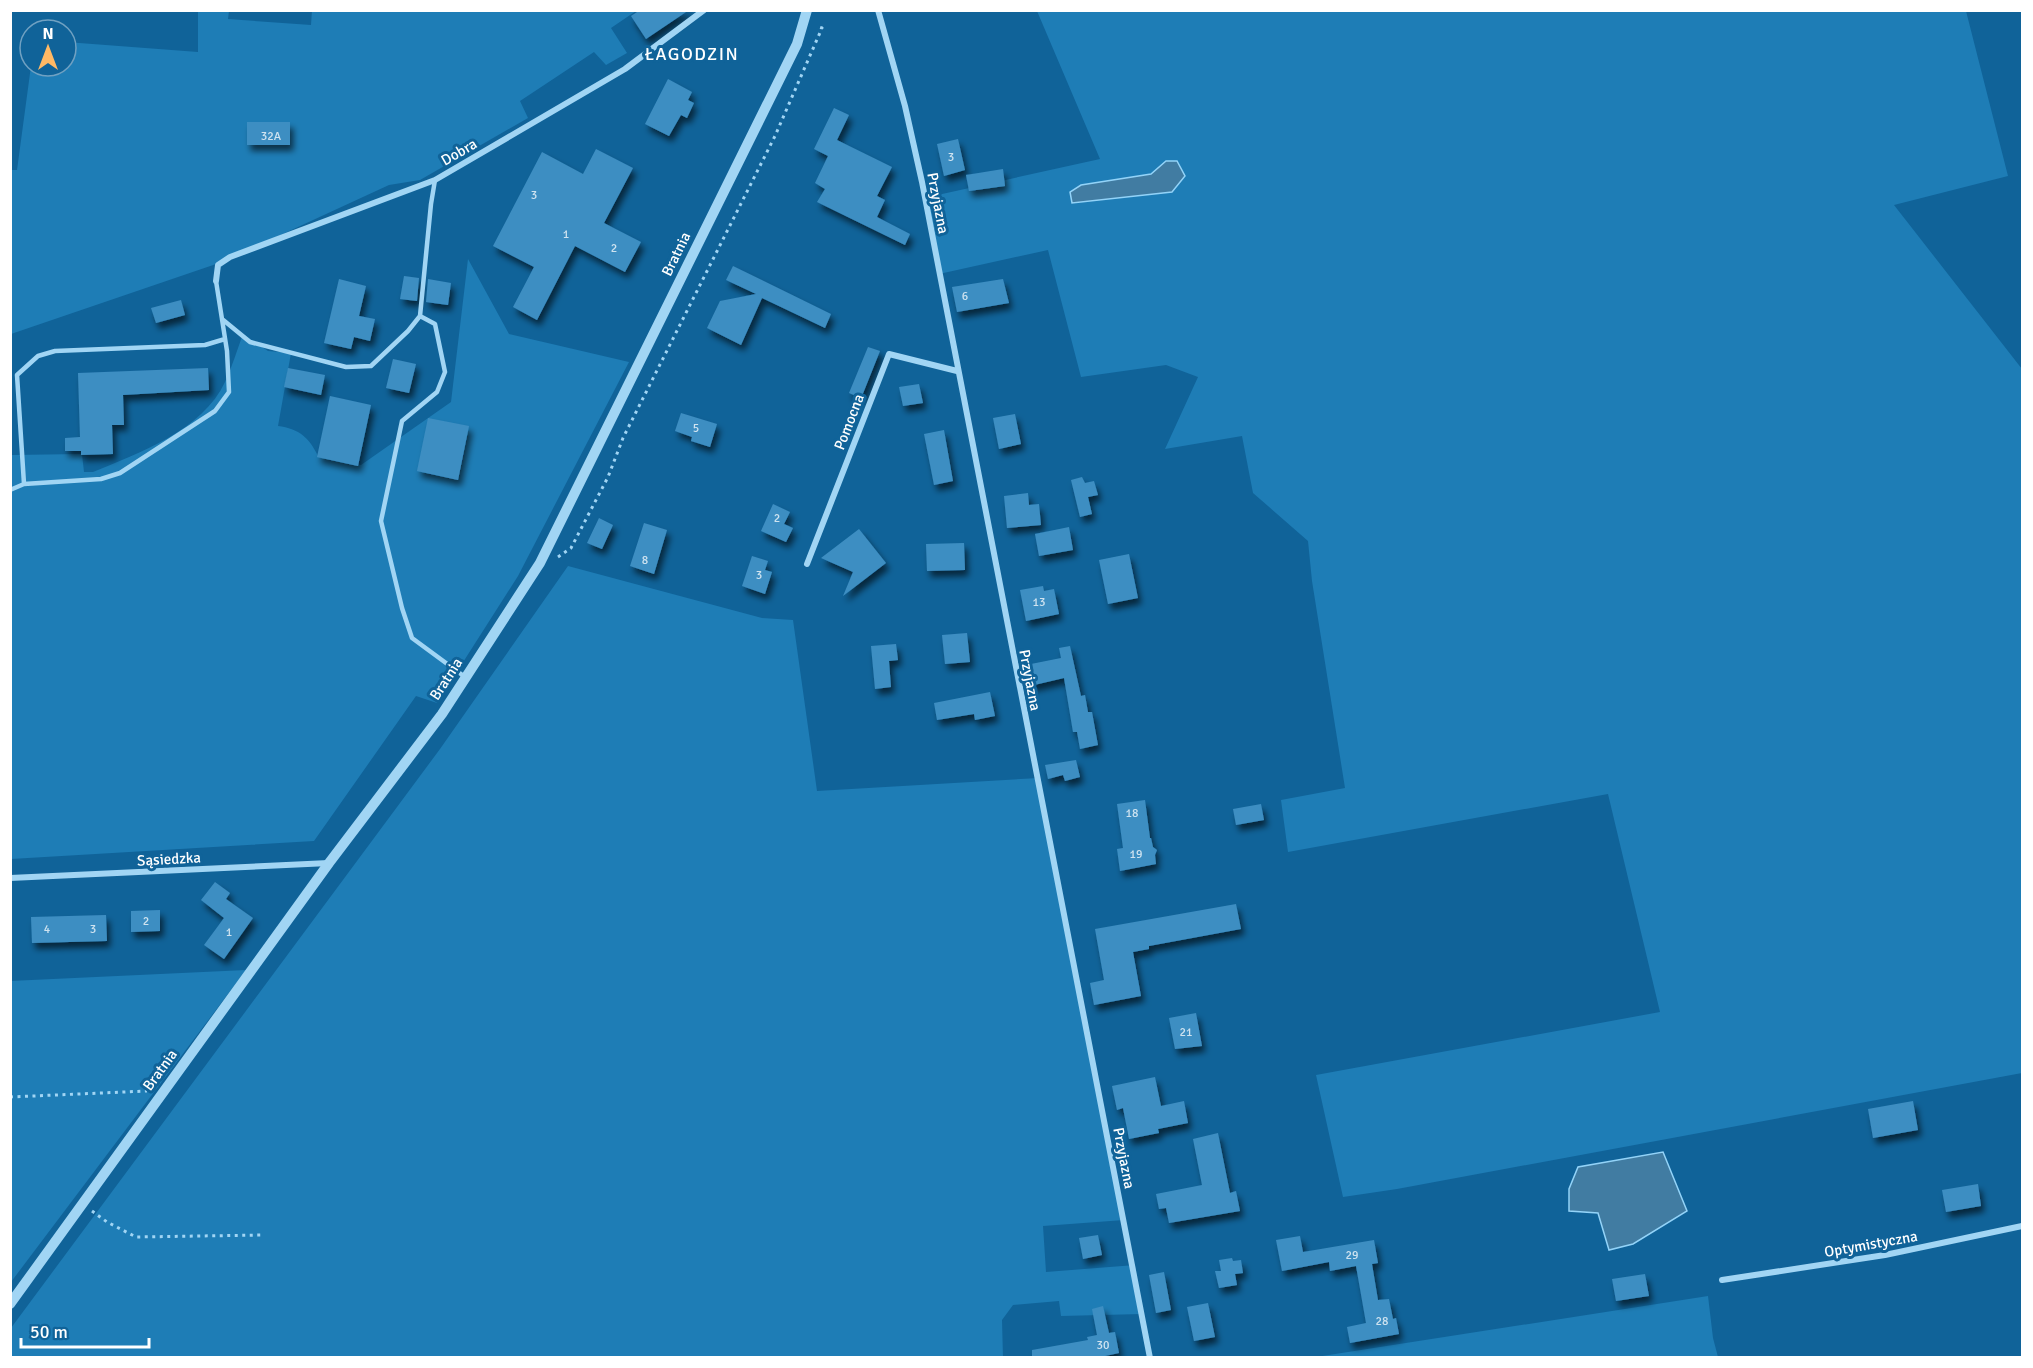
<svg xmlns="http://www.w3.org/2000/svg" width="2033" height="1368" font-family="Signika,sans-serif">
<style>
.green{fill:#1e7db6}
.water{fill:#417ca2;stroke:#93d3f8;stroke-width:1.5}
.building{fill:#3e8ec2;filter:url(#shadow)}
.lines{fill:none;stroke-linecap:round;stroke-linejoin:round}
.path{stroke:#a1d5f4;stroke-width:3;stroke-dasharray:3 4.5;stroke-linecap:butt}
.service{stroke:#a1d5f4;stroke-width:4.5}
.minor{stroke:#a1d5f4;stroke-width:6}
.tertiary{stroke:#a1d5f4;stroke-width:10}
.labels{text-anchor:middle;stroke-width:6;stroke-linejoin:round;paint-order:stroke}
.number-label{font-size:12px;fill:#cfe3f0}
.street-label{font-size:15px;fill:#fff;stroke:#106399}
.quarter-label{font-size:18px;letter-spacing:1.5px;fill:#fff;stroke:#106399}
</style>
<defs>
<filter id="shadow"><feDropShadow dx="3.5" dy="6" stdDeviation="3" flood-color="#0009"/></filter>
</defs>
<rect width="100%" height="100%" fill="#106399"/>
<path class="green" d="M312,10L636,11L611,28L627,53L606,65L594,52L520,101L528,118L420,180L389,185L222,262L11,334L10,170H17L31,66H66V42L198,52V11H229L228,19L311,25Z
M1037,11H1966L2008,176L1894,205L2022,369V1073L1397,1189L1343,1197L1316,1075L1660,1012L1608,794L1288,852L1281,800L1345,788L1312,581L1308,541L1253,493L1242,436L1165,449L1198,377L1166,365L1081,377L1048,250L939,274L924,198L1100,159Z
M468,259L509,334L629,362L518,576L437,703L416,696L314,841L11,859V455L82,454L84,472H93C139,453 202,431 225,382C232,367 237,350 243,334L268,351L291,353L278,426C299,429 309,437 318,456L361,465L451,402Z
M568,566L762,618L793,620L817,791L1039,778L1124,1220L1043,1226L1046,1272L1135,1265L1142,1314L1061,1316L1059,1301L1013,1305L1002,1320L1003,1358H11V1328L440,749Z
M246,970L11,1282L10,981Z
M1708,1296L1713,1338L1718,1357H1316Z"/>
<path class="water" d="M1166,161H1177L1185,176L1172,192L1072,203L1070,192L1081,185L1151,174Z
M1663,1152L1687,1211L1633,1244L1609,1250L1598,1213L1569,1211V1189L1578,1167Z"/>
<path class="building" d="M640,10H689L646,39L631,16Z
M668,79L692,92L688,100L694,103L687,118L681,115L669,136L645,124Z
M834,108L849,115L837,140L892,167L877,196L885,200L877,217L910,234L905,245L817,202L825,189L815,183L828,156L814,149Z
M247,122H290V145H247Z
M958,139L965,170L944,176L937,144Z
M596,149L633,168L604,223L641,242L625,272L575,246L537,320L513,307L534,267L493,246L542,152L583,174Z
M1003,169L1005,186L969,191L966,175Z
M733,266L831,314L825,328L762,298L741,345L707,328L720,301L756,294L726,280Z
M404,276L419,278L417,301L400,299Z
M339,279L366,286L359,316L375,319L370,341L354,337L351,349L324,343Z
M428,279L451,283L448,305L426,302Z
M1003,279L1009,303L957,312L952,287Z
M181,300L185,315L156,323L151,308Z
M868,347L880,351L862,396H856L849,393Z
M393,359L416,364L409,393L386,388Z
M208,368L209,390L123,395L124,425H112L113,454L81,455V451H65V438L80,437L78,373Z
M288,368L325,375L321,395L284,387Z
M919,384L923,403L903,406L899,387Z
M330,396L371,405L358,466L317,457Z
M681,413L717,424L710,447L691,441L692,437L675,431Z
M1015,414L1021,444L999,449L993,418Z
M428,418L469,426L458,480L417,471Z
M944,430L953,481L934,485L924,434Z
M1082,477L1085,483L1094,481L1098,495L1088,497L1092,514L1080,517L1071,480Z
M1028,493L1029,505L1039,504L1041,525L1007,528L1004,496Z
M773,504L790,512L784,524L793,528L786,542L761,531Z
M599,518L613,525L602,549L587,543Z
M644,523L667,530L654,574L630,566Z
M1069,527L1073,550L1039,556L1035,534Z
M859,529L886,563L843,596L853,572L821,558Z
M964,543L965,570L927,571L926,544Z
M1129,554L1138,598L1108,604L1099,560Z
M752,556L768,561L765,570L772,572L765,594L742,586Z
M1043,586L1044,591L1054,589L1059,614L1026,621L1020,590Z
M967,633L970,662L945,664L942,635Z
M896,644L898,660L889,661L891,687L875,689L871,646Z
M1070,646L1081,696L1085,695L1088,712H1092L1098,745L1080,749L1077,732H1073L1064,678L1030,686L1026,665L1061,658L1059,648Z
M990,692L995,716L975,720L974,714L937,720L934,703Z
M1076,760L1080,777L1065,781L1063,775L1048,779L1045,765Z
M1145,800L1150,838H1151L1153,847L1157,850L1155,855L1156,864L1120,871L1117,849L1123,848L1117,804Z
M1261,804L1264,820L1236,825L1233,809Z
M215,882L230,893L226,899L253,918L224,959L204,945L224,918L201,900Z
M1236,904L1241,929L1149,946V949L1133,952L1141,996L1094,1005L1090,983L1104,980L1095,929Z
M160,910V931L131,932V911Z
M106,915L107,941L32,943L31,917Z
M1196,1013L1202,1046L1175,1049L1169,1018Z
M1155,1077L1161,1106L1184,1101L1188,1123L1158,1129L1159,1133L1129,1139L1123,1108L1117,1110L1112,1086Z
M1913,1101L1918,1130L1873,1138L1868,1109Z
M1218,1133L1230,1193L1236,1191L1240,1211L1169,1223L1166,1208L1159,1209L1156,1194L1202,1185L1193,1139Z
M1978,1184L1981,1206L1946,1212L1942,1190Z
M1098,1235L1102,1255L1083,1259L1079,1238Z
M1300,1236L1303,1252L1374,1240L1378,1263L1372,1264L1378,1300L1389,1299L1393,1319L1396,1318L1399,1334L1350,1343L1347,1327L1366,1323L1356,1266L1330,1271L1329,1262L1282,1271L1276,1240Z
M1232,1258L1233,1261L1241,1260L1243,1273L1235,1274L1237,1285L1219,1288L1215,1271H1221L1219,1260Z
M1164,1272L1171,1310L1156,1313L1149,1275Z
M1645,1274L1649,1296L1616,1301L1612,1279Z
M1208,1303L1215,1337L1194,1341L1187,1307Z
M1103,1306L1109,1333L1115,1332L1119,1353L1096,1358H1032V1350L1088,1340L1087,1337L1097,1335L1092,1309Z"/>
<g class="lines">
<path class="path" d="M558,557L571,548L608,477L623,438L775,136L822,28L816,26
M10,1097L147,1091
M92,1211L107,1222L136,1237L263,1235"/>
<path class="service" d="M420,316L435,324L445,372L437,392L402,421L381,521L402,608L412,638L465,677
M222,319L250,342L346,367L371,366L408,331L420,316L431,204L435,180
M24,484L17,375L38,356L55,351L205,345L225,339
M10,490L24,484L101,479L120,473L215,411L229,392L227,351L216,281"/>
<path class="minor" d="M878,10L905,106L922,182L1150,1358
M216,281L218,265L230,257L435,180L625,69L704,10
M807,564L889,354L957,371
M10,878L329,863
M1722,1280L1885,1255L2022,1226"/>
<path class="tertiary" d="M10,1304L329,863L442,714L540,563L797,44L807,10"/>
</g>
<g class="labels">
<g class="number-label">
<text x="271" y="140">32A</text>
<text x="951" y="161">3</text>
<text x="534" y="199">3</text>
<text x="566" y="238">1</text>
<text x="614" y="252">2</text>
<text x="965" y="300">6</text>
<text x="696" y="432">5</text>
<text x="777" y="522">2</text>
<text x="645" y="564">8</text>
<text x="759" y="579">3</text>
<text x="1039" y="606">13</text>
<text x="1132" y="817">18</text>
<text x="1136" y="858">19</text>
<text x="146" y="925">2</text>
<text x="47" y="933">4</text>
<text x="93" y="933">3</text>
<text x="229" y="936">1</text>
<text x="1186" y="1036">21</text>
<text x="1352" y="1259">29</text>
<text x="1382" y="1325">28</text>
<text x="1103" y="1349">30</text>
</g>
<g class="street-label">
<text transform="translate(459 152) rotate(-30)" y="5">Dobra</text>
<text transform="translate(938 203) rotate(79)" y="5">Przyjazna</text>
<text transform="translate(676 254) rotate(-64)" y="5">Bratnia</text>
<text transform="translate(849 422) rotate(-69)" y="5">Pomocna</text>
<text transform="translate(446 679) rotate(-57)" y="5">Bratnia</text>
<text transform="translate(1030 680) rotate(79)" y="5">Przyjazna</text>
<text transform="translate(169 859) rotate(-3)" y="5">Sąsiedzka</text>
<text transform="translate(160 1070) rotate(-54)" y="5">Bratnia</text>
<text transform="translate(1124 1158) rotate(79)" y="5">Przyjazna</text>
<text transform="translate(1871 1244) rotate(-10)" y="5">Optymistyczna</text>
</g>
<g class="quarter-label">
<text x="692" y="60">ŁAGODZIN</text>
</g>
</g>
<rect width="2033" height="1368" fill="none" stroke="#ffffff" stroke-width="24"/>
<g transform="translate(48 48)"><circle r="28" fill="#106399" stroke="#70a1c2" stroke-width="1.5"/>
<path d="M0-4.5L10 22L0 15L-10 22Z" fill="#ffb965"/>
<text y="-9" font-size="16" font-weight="bold" text-anchor="middle" fill="#ffffff">N</text>
</g>
<path d="M21 1338v9h128v-9" fill="none" stroke="#ffffff" stroke-width="3"/>
<text x="30" y="1338" font-size="18" fill="#ffffff" stroke="#106399" stroke-width="4.5" paint-order="stroke">50 m</text>
</svg>
